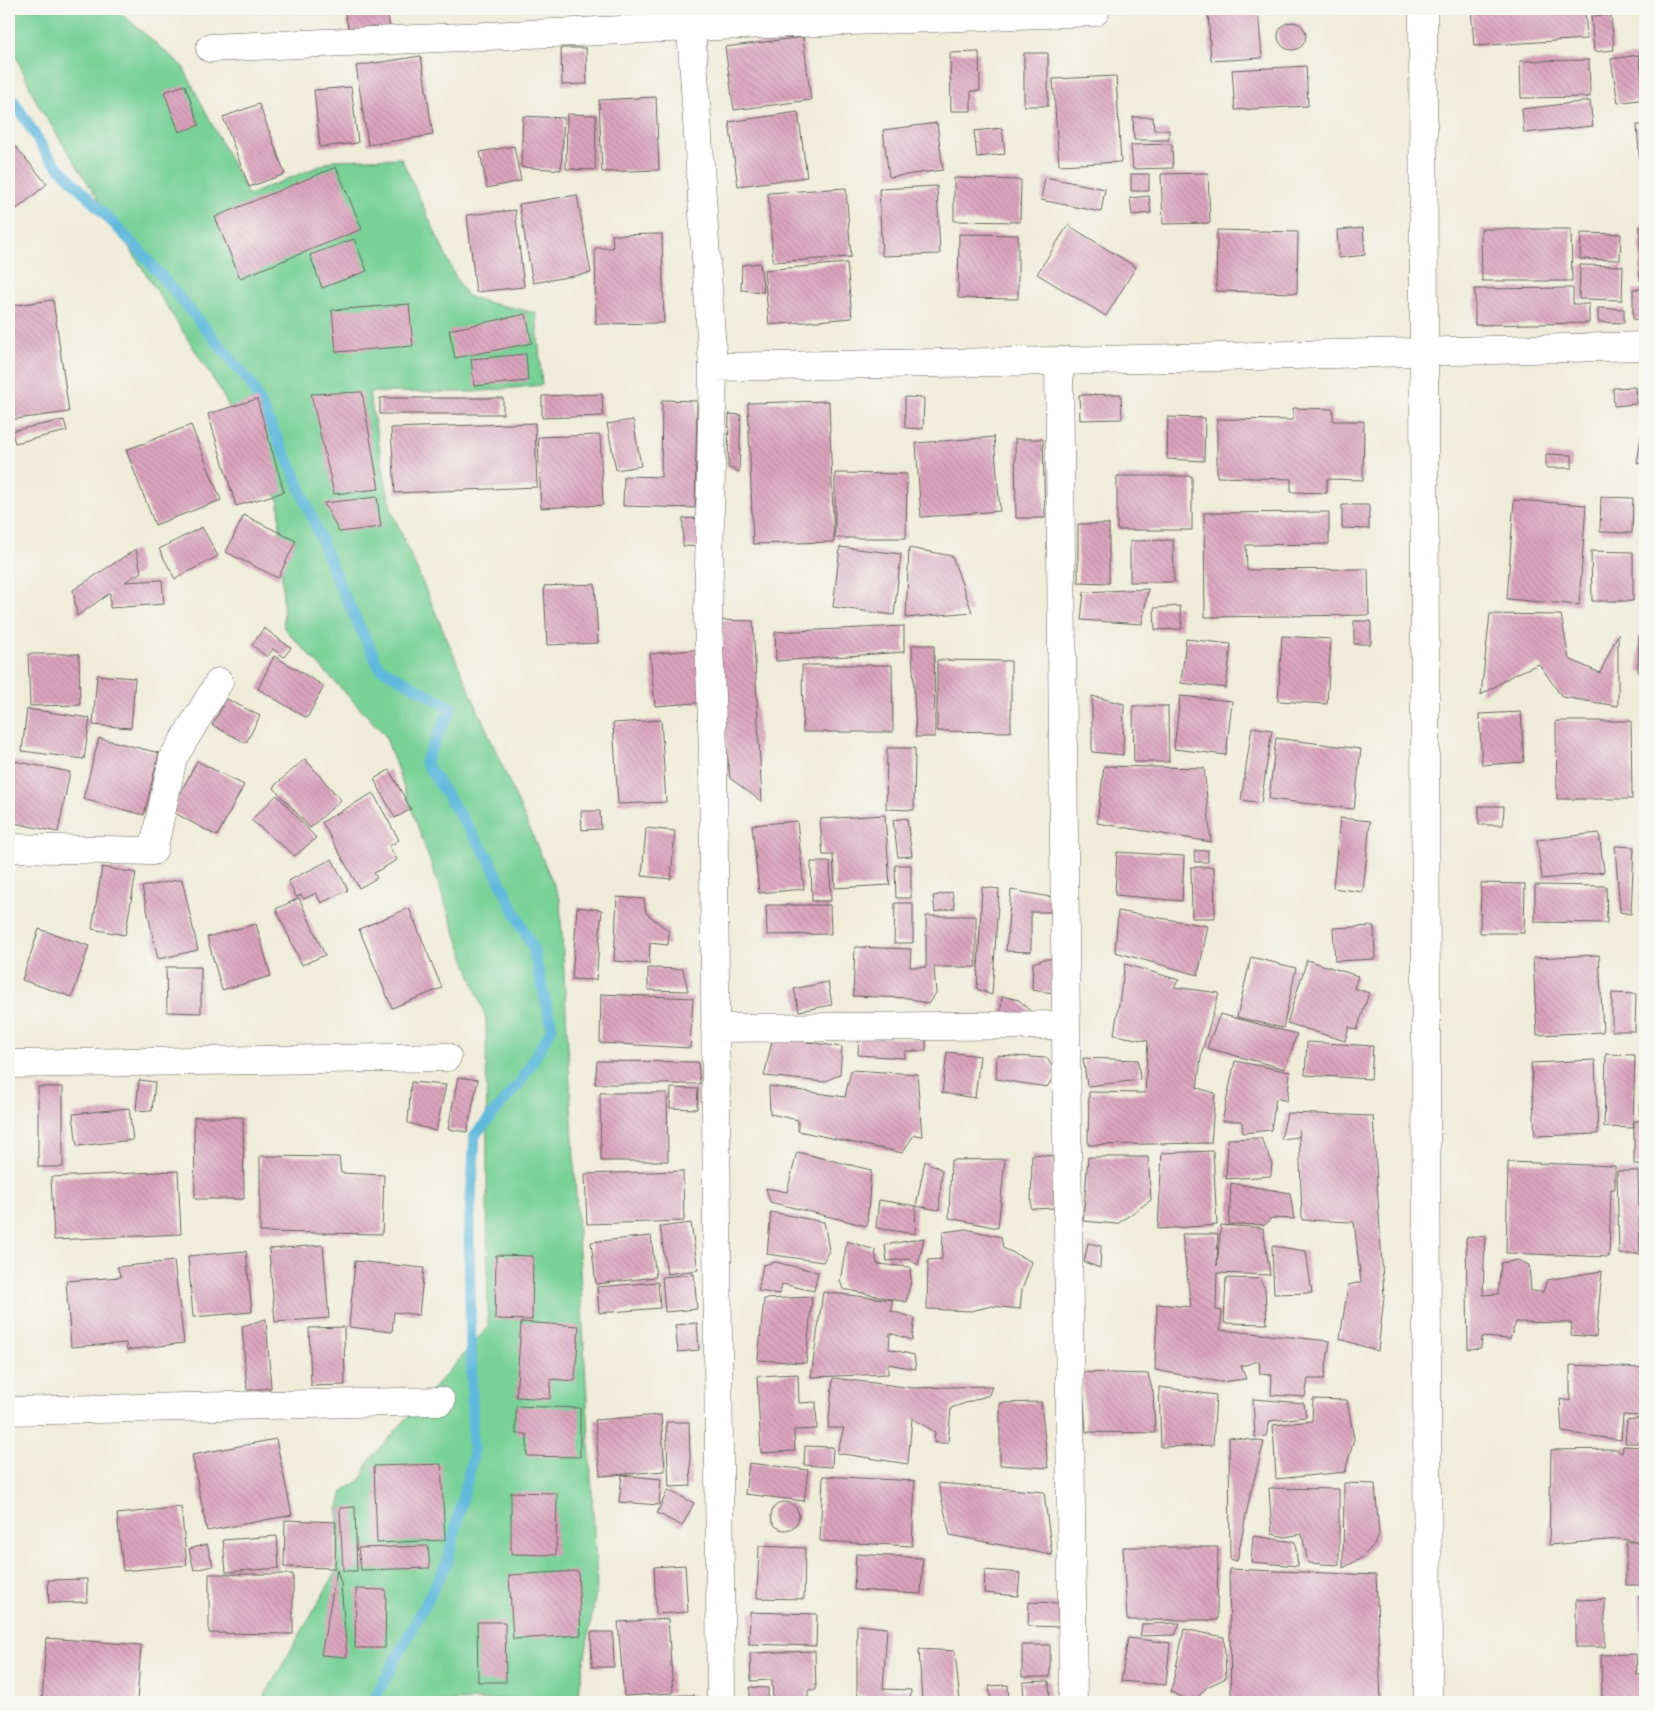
<svg xmlns="http://www.w3.org/2000/svg" width="1654" height="1711" font-family="Itim,sans-serif">
<style>
.grass{fill:#78d197;stroke:#4a765a}
.lines{fill:none;stroke-linecap:round;stroke-linejoin:round}
.stream{stroke:#60b9dd;stroke-width:11}
.building{fill:url(#building-back-hatch)}
.minor-casing{stroke:#66655e;stroke-width:29}
.minor{stroke:#fff;stroke-width:28}
</style>
<defs>
<pattern id="building-back-hatch" width="6" height="6" patternUnits="userSpaceOnUse" patternTransform="scale(1.25)"><rect width="6" height="6" fill="#daa3bc"/><path d="M-1 5l2 2M0 0l6 6M5-1l2 2" fill="none" stroke="#ba8ca1"/></pattern>
</defs>
<rect width="100%" height="100%" fill="#f6f6f2"/>
<filter id="ink" filterUnits="userSpaceOnUse"><feTurbulence type="fractalNoise" baseFrequency=".02" numOctaves="2"/><feDisplacementMap in="SourceGraphic" scale="10" xChannelSelector="R" yChannelSelector="G"/><feConvolveMatrix kernelMatrix="1 2 1 2 8 2 1 2 1" color-interpolation-filters="sRGB"/></filter>
<filter id="wash" filterUnits="userSpaceOnUse"><feTurbulence type="fractalNoise" baseFrequency=".0096" numOctaves="4" result="noise"/><feDisplacementMap in="SourceGraphic" scale="20" xChannelSelector="R" yChannelSelector="G"/><feGaussianBlur stdDeviation="1.12" result="paint"/><feColorMatrix in="noise" values="0 0 0 0 0 0 0 0 0 0 0 0 0 0 0 0 0 1.4 0 .05"/><feComposite in="paint" operator="in"/></filter>
<g filter="url(#wash)">
<rect width="100%" height="100%" fill="#efecd9"/>
<path class="grass" d="M9,9H116L183,67L248,195L334,160L401,158L457,280L467,296L490,303L536,313L542,385L473,392H369L391,510L560,899L597,1586L578,1697L423,1702H261L337,1570L338,1511L343,1491L362,1479L369,1461L488,1327L486,1018L385,735L284,628L279,502L219,388L38,105L9,40Z"/>
<g class="lines">
<path class="stream" d="M9,93L48,156L143,254L250,382L294,473L338,582L379,667L451,708L425,762L489,859L533,949L552,1028L521,1081L475,1135L469,1232L473,1456L447,1563L375,1698"/>
</g>
<g id="blocks">
<path class="building" d="M344,9H386L390,27L350,35Z
M683,9H791V12L683,11Z
M1250,9H1258L1262,58L1211,61L1208,11Z
M1471,9H1585L1587,39L1474,46Z
M1611,15L1614,50L1594,52L1591,16Z
M1278 36a14 14 0 1 1 28 0a14 14 0 1 1-28 0Z
M803,37L811,100L734,110L725,47Z
M561,48H586L587,84L562,85Z
M979,52L980,91H971V111H951L950,53Z
M1024,53H1048V106H1024Z
M1639,55L1645,99L1618,103L1611,59Z
M421,56L433,135L368,145L356,66Z
M1589,60L1590,97L1521,98L1520,61Z
M1306,66L1308,106L1235,110L1232,70Z
M1116,76L1121,162L1059,165L1053,79Z
M185,85L199,125L179,132L164,92Z
M351,87L358,143L320,147L314,90Z
M656,97L659,170L602,172L599,100Z
M1590,101L1593,126L1524,133L1522,109Z
M259,104L285,174L249,187L223,117Z
M798,112L807,177L738,186L729,122Z
M567,114L596,115L595,170L566,169Z
M523,116L564,118L561,170L521,167Z
M1133,117H1153L1154,130H1169V140H1134Z
M937,123L943,170L889,177L883,130Z
M1637,125H1645V181H1641Z
M1002,128L1005,154L977,157L974,131Z
M1172,144L1173,168L1133,169L1131,145Z
M15,146L47,184L17,209L9,200V151Z
M514,146L521,181L487,188L480,152Z
M336,167L362,229L240,278L215,217Z
M1208,173L1210,223L1163,224L1161,174Z
M1131,174H1149V191H1131Z
M1045,177L1105,189L1101,212L1041,200Z
M954,178L1021,180L1020,222L954,221Z
M937,186L940,254L882,256L879,189Z
M846,188L851,257L773,262L768,193Z
M577,195L591,273L533,283L519,204Z
M1149,196L1151,213L1132,215L1130,198Z
M515,210L524,287L476,292L467,215Z
M1068,225L1136,267L1106,316L1037,274Z
M1640,226H1645V281H1640Z
M1363,228L1365,255L1339,258L1337,230Z
M1481,229H1571L1572,281H1482Z
M1217,230L1298,232L1297,293L1216,291Z
M1581,233L1621,234L1620,260L1580,259Z
M662,234L664,323L596,324L595,248H613L612,235Z
M959,234L1018,235V299L958,298Z
M354,239L367,271L322,288L310,255Z
M760,263L764,292L741,290L742,265Z
M847,263L852,318L769,325L764,270Z
M1580,265L1623,266L1622,300L1579,299Z
M1573,288V304H1589V323L1475,325V289Z
M1633,289H1645V320L1633,319Z
M53,300L69,412L9,420V306Z
M409,304L413,346L336,352L332,310Z
M1598,308L1624,309V323L1598,322Z
M526,314L532,343L455,358L449,330Z
M526,354L528,381L474,386L471,359Z
M1635,387L1636,404L1614,406L1613,388Z
M362,392L379,489L334,494L311,394Z
M602,394L603,416L542,418V396Z
M1121,394L1122,419L1080,420L1079,395Z
M905,397L924,398L923,429L905,428Z
M380,398H503V414H380Z
M257,399L284,492L236,506L208,414Z
M662,400L697,401L695,508L623,506L624,476L661,477Z
M829,401L834,542L753,544L748,403Z
M1293,408L1333,409V421H1364L1363,480L1327,479V493L1291,492V479L1217,477V419L1293,420Z
M729,414L741,415L739,472L728,467Z
M1168,417L1205,418L1204,461L1167,459Z
M1644,417H1645V464L1637,463Z
M64,420L67,431L15,443L11,431Z
M633,420L641,466L616,470L607,424Z
M535,423L537,487L395,493L391,428Z
M191,425L221,500L155,525L126,450Z
M600,435L603,505L541,508L538,437Z
M994,437L1000,511L921,517L916,443Z
M1015,439H1043L1045,518H1016Z
M1546,454L1572,455V468H1546Z
M835,473L907,474L906,538H835Z
M1117,476H1192V530H1117Z
M377,497L381,527L339,532L324,503Z
M1601,497L1633,498L1632,533L1600,532Z
M1514,500L1586,505L1579,605L1507,599Z
M1342,505H1369V529L1342,528Z
M1329,512V544L1246,545L1247,570L1368,569L1369,615L1205,617L1204,513Z
M244,515L296,541L278,578L226,552Z
M683,518L706,519V547L683,546Z
M1078,524H1109V583L1078,582Z
M202,527L218,556L175,579L159,549Z
M1173,540L1174,582H1130V541Z
M840,547L901,554L894,615L833,607Z
M909,548L952,556L972,612L906,618Z
M136,549L141,572L125,582L162,580L164,604L110,608V593L77,616L73,590Z
M1591,551L1633,552V601H1592Z
M1644,575H1645V607H1639Z
M595,584L598,643L547,645L544,586Z
M1148,589L1142,624L1081,620L1084,592Z
M1180,606L1182,629L1155,630L1154,608Z
M1490,614L1561,615L1569,659L1600,673L1618,634V706L1562,697L1539,664L1513,675L1481,695Z
M713,620L753,621L762,802L730,778Z
M1354,621H1371V644H1354Z
M904,626V652L776,661L775,632Z
M264,628L291,648L284,657L273,649L267,657L252,645Z
M1282,636L1331,639L1327,704L1278,701Z
M1639,636H1645V672H1638Z
M1186,639L1231,644L1226,688L1181,683Z
M912,645H934L935,737H916Z
M702,649L708,702L655,706L650,654Z
M28,654H79L80,705L30,706Z
M274,656L324,686L307,718L258,689Z
M937,660L1011,661V732L937,731Z
M802,665H892L893,732H803Z
M97,675L135,678L131,728L93,725Z
M1092,696L1124,704L1123,755L1092,752Z
M1180,696L1232,701L1226,755L1174,749Z
M227,699L260,716L246,743L212,725Z
M1133,706H1168L1169,762H1134Z
M27,709L90,718L84,759L22,751Z
M1521,712L1524,762L1482,765L1479,714Z
M661,720L666,802L618,804L613,723Z
M1556,721H1631L1632,799H1557Z
M1252,727L1272,730L1261,803L1241,800Z
M99,738L159,753L144,815L83,799Z
M1276,738L1361,749L1354,809L1269,799Z
M887,748H915L914,810L886,809Z
M305,759L341,800L310,828L273,787Z
M9,760L70,772L58,832L9,822Z
M197,761L244,785L217,836L171,811Z
M1104,766L1204,768L1211,842L1097,823Z
M389,770L411,809L395,818L374,779Z
M373,793L399,840L389,846L397,860L374,873L377,878L359,888L322,822Z
M277,795L316,838L295,856L251,820Z
M1479,806H1504L1503,825H1479Z
M581,811H600L601,829L582,830Z
M885,815L890,885L835,888L833,855H823L820,819Z
M907,818L912,856L898,857L893,820Z
M1340,818L1370,821L1363,892L1333,888Z
M797,821L804,889L759,893L752,825Z
M646,828L675,831L671,879L642,876Z
M1599,833L1604,872L1542,879L1537,840Z
M1615,846L1634,847L1631,914L1620,912Z
M1208,850V862H1195L1194,851Z
M1117,852L1184,856L1182,901L1115,895Z
M332,859L348,890L321,903L316,893L304,899L301,895L296,897L288,881Z
M811,862H830L831,901H812Z
M895,865H911V898H896Z
M102,867L136,873L125,935L92,929Z
M1191,867H1214L1215,918H1192Z
M1642,876H1645V915H1640Z
M182,879L198,950L158,959L142,887Z
M1481,883L1525,884L1524,933H1480Z
M1535,885L1606,886L1607,923L1535,922Z
M982,887L999,889L992,995L977,989Z
M1011,890L1051,897V912H1031V952L1006,951Z
M952,892L955,908L935,912L933,896Z
M617,897L644,899L646,913L669,931L668,945L650,943L649,964L614,961Z
M299,898L325,955L302,965L276,909Z
M895,903H913V943H894Z
M766,905H830L831,934L767,935Z
M577,907L602,910L596,980L572,979Z
M409,908L442,988L392,1008L359,929Z
M1118,911L1208,926L1198,975L1115,952Z
M926,916H976V967H934L936,993L928,1004L909,998L853,996L855,947L911,949L910,967H926Z
M256,924L271,976L222,990L207,937Z
M1374,926L1375,959L1335,961L1333,928Z
M39,929L89,946L72,997L22,980Z
M1599,955L1603,1032L1537,1035L1533,958Z
M1251,957L1296,968L1283,1028L1237,1017Z
M1045,959H1056L1054,993L1032,990L1033,963Z
M1307,960L1358,976L1354,988L1369,993L1357,1030L1349,1027L1345,1041L1287,1023Z
M1125,964L1179,980L1174,987L1219,993L1202,1051L1197,1088L1215,1093L1211,1143L1088,1145L1089,1092L1145,1093L1148,1041L1114,1035Z
M166,967H201V1013L167,1012Z
M648,968L683,969L688,991L648,990Z
M828,982L832,1005L799,1011L794,989Z
M1612,993L1636,994L1635,1031H1612Z
M601,994L693,998L690,1048L600,1043Z
M1002,996L1019,1000L1037,1018L1000,1019Z
M1220,1014L1297,1034L1285,1069L1207,1048Z
M859,1036L926,1040V1051H905V1058L858,1055Z
M773,1037L842,1047L840,1074L824,1082L764,1076Z
M1307,1042L1373,1046L1371,1079L1305,1075Z
M947,1052L980,1056L975,1098L942,1093Z
M1606,1054L1635,1055L1633,1128L1604,1127Z
M997,1055L1047,1058L1056,1073L1047,1087L996,1079Z
M1083,1058L1138,1060L1140,1080L1087,1086Z
M1595,1060L1598,1134L1535,1136L1531,1063Z
M597,1061L698,1062L700,1084H595Z
M1235,1061L1290,1072L1287,1101L1276,1098L1271,1130L1243,1133L1242,1121H1222Z
M851,1070L917,1074L922,1136L914,1135L902,1153L798,1131V1120L770,1114L769,1086L845,1097Z
M458,1077L478,1080L467,1132L448,1129Z
M139,1080L155,1082L152,1111L136,1110Z
M411,1082L446,1085L436,1131L408,1123Z
M38,1087H63V1167H38Z
M671,1088L698,1089L697,1109L670,1108Z
M600,1093H667L668,1161H601Z
M1640,1103H1645V1114H1640Z
M129,1108L133,1140L77,1146L73,1114Z
M1287,1113L1373,1116L1384,1297L1378,1351L1340,1339L1348,1285L1361,1282L1354,1222L1302,1220L1299,1130L1298,1137L1281,1139Z
M194,1117H243L244,1199H195Z
M1634,1121H1645V1165L1634,1164Z
M1261,1138L1272,1162L1271,1176L1226,1179L1228,1139Z
M1213,1151L1217,1225L1158,1229L1162,1153Z
M797,1152L871,1170L867,1226L770,1202L766,1188L787,1192Z
M1032,1154L1053,1156L1055,1208L1031,1209Z
M260,1156L339,1157L341,1173L384,1175L382,1234L260,1232Z
M1088,1157H1148L1151,1200L1117,1224L1083,1221Z
M1005,1159L998,1228L949,1218L951,1160Z
M925,1161L942,1170L939,1210L916,1206Z
M1508,1162L1615,1166V1189H1611L1609,1257L1506,1253Z
M178,1171L181,1234L54,1240L51,1177Z
M683,1171L684,1221L587,1224L585,1174Z
M1617,1171H1638L1640,1254H1619Z
M1231,1183L1290,1193L1294,1219L1271,1218L1265,1225L1229,1224Z
M879,1200L916,1206L915,1234L876,1228Z
M771,1212L824,1222L829,1250L823,1262L767,1254Z
M691,1223L698,1270L667,1274L660,1227Z
M1221,1225L1263,1228L1270,1275L1217,1273L1216,1310L1222,1311L1220,1330L1330,1341L1324,1379H1308L1305,1397L1271,1395L1272,1375L1260,1374L1259,1361L1241,1366L1246,1379L1220,1382L1155,1370L1157,1304L1191,1307L1182,1234H1218L1217,1266Z
M966,1229L1001,1237L1003,1248L1032,1262L1022,1290L1020,1309L992,1306L971,1311L927,1309L928,1260L942,1259L943,1232Z
M1485,1235L1483,1295L1498,1294L1501,1263L1518,1260L1529,1265L1531,1291L1543,1292L1547,1280L1602,1271L1596,1337L1571,1335L1572,1323L1516,1322L1510,1339L1482,1337L1481,1348L1468,1349L1466,1238Z
M651,1236L656,1277L596,1284L591,1242Z
M924,1238L918,1265L908,1259L887,1261L885,1245Z
M847,1241L875,1250L877,1264L910,1267L911,1281L906,1302L843,1289L840,1281Z
M1088,1243L1101,1246L1100,1268L1084,1262Z
M323,1245L329,1318L275,1322L269,1249Z
M1272,1246L1306,1251L1312,1293L1274,1294Z
M246,1251L252,1312L193,1317L188,1256Z
M496,1255L533,1256L532,1320L495,1319Z
M174,1261L184,1343L127,1350L126,1343L71,1347L66,1281L121,1277L117,1267Z
M355,1261L424,1268L419,1315L394,1312L392,1332L349,1327Z
M775,1262L818,1272L814,1291L782,1284L780,1294L758,1291L763,1265Z
M694,1274L697,1309L665,1312L662,1277Z
M1226,1278L1259,1279L1265,1288L1267,1324L1224,1323Z
M658,1282L660,1308L599,1313L597,1287Z
M823,1292L892,1300L891,1311L915,1318L912,1340L890,1333L889,1349L914,1355L916,1369L888,1364V1374L811,1377Z
M812,1297L806,1363L758,1360L764,1299Z
M266,1319L271,1388L247,1390L242,1326Z
M521,1322L579,1326L575,1381L551,1379L550,1399L516,1397Z
M697,1323L699,1350L678,1352L675,1325Z
M344,1327L345,1385L311,1386L309,1328Z
M1570,1365L1644,1368L1641,1416L1623,1415L1621,1440L1562,1432L1560,1399L1570,1401Z
M1082,1372L1148,1374L1153,1392L1155,1433L1086,1432Z
M798,1374L799,1403L816,1402L817,1429L794,1430L795,1451L761,1453L757,1376Z
M833,1378L914,1388L992,1386L989,1395L951,1408L948,1443H934L935,1432L912,1418L908,1464L837,1453L844,1428H828Z
M1159,1387L1216,1395L1213,1445L1161,1447Z
M1253,1399L1304,1403L1306,1417L1270,1421L1266,1436L1255,1437Z
M1313,1399L1347,1400L1354,1439L1345,1472L1276,1479L1273,1425L1312,1421Z
M1041,1402L1048,1468L1000,1465V1403Z
M516,1406L580,1408V1457L527,1456V1434H516Z
M661,1415L665,1471L600,1476L595,1420Z
M1645,1418L1644,1443H1625L1627,1420Z
M666,1422H689L691,1486L669,1487Z
M1229,1437L1264,1442L1250,1495L1237,1561L1230,1559Z
M276,1439L292,1515L207,1531L192,1455Z
M805,1446L833,1447L832,1467L804,1465Z
M1623,1446L1645,1447V1585H1626V1542H1643L1619,1539L1549,1545L1551,1450L1616,1449L1622,1453Z
M749,1463L808,1470L804,1501L745,1494Z
M441,1464L445,1540L377,1543L374,1466Z
M622,1475L661,1479L659,1505L619,1502Z
M823,1476L915,1481L912,1546L820,1541Z
M938,1483L1044,1492L1052,1555L950,1535Z
M1344,1483L1375,1484L1379,1535L1374,1545L1360,1559L1343,1568Z
M1269,1488L1339,1489V1565L1308,1563L1302,1534L1285,1537L1272,1534Z
M668,1490L694,1503L682,1526L657,1513Z
M511,1492L557,1493L556,1555L511,1554Z
M771 1516a14 14 0 1 1 28 0a14 14 0 1 1-28 0Z
M181,1507L187,1565L123,1571L117,1514Z
M355,1507L357,1571H343L340,1508Z
M285,1520L336,1522L335,1568L284,1567Z
M277,1536L279,1568L226,1572L223,1540Z
M1253,1536L1295,1542L1298,1566L1251,1562Z
M207,1544L213,1566L194,1570L189,1549Z
M428,1546L430,1568L361,1570L358,1548Z
M759,1546L805,1548L804,1599L757,1598Z
M1123,1547H1218L1217,1620H1127Z
M856,1554L923,1558L921,1594L854,1590Z
M685,1565L688,1612L656,1614L654,1567Z
M1229,1569L1376,1575L1381,1702H1231Z
M337,1570L341,1583L347,1657L321,1655Z
M985,1570L1020,1573L1018,1596L984,1593Z
M578,1571L581,1635L513,1639L509,1575Z
M209,1574H293V1634L209,1633Z
M87,1579V1602L49,1603L48,1580Z
M356,1589L386,1590L385,1648H355Z
M1639,1595H1645V1655L1642,1654Z
M1605,1599V1647H1576V1600Z
M1029,1602L1063,1603L1062,1627L1028,1626Z
M750,1612L817,1614L816,1646L749,1644Z
M668,1619L673,1693L624,1696L618,1622Z
M477,1622H505L506,1682H478Z
M1180,1623L1175,1635L1140,1636L1142,1624Z
M857,1625L887,1628L883,1689L911,1690L910,1702H882L857,1694Z
M1184,1629L1224,1637L1226,1678L1207,1687L1193,1702L1171,1692Z
M591,1632H613L614,1667H592Z
M46,1638L141,1645L137,1702H42Z
M1128,1638L1170,1643L1166,1685L1121,1681Z
M1022,1645H1050V1677H1022Z
M919,1649L955,1651L960,1702H922Z
M815,1651L816,1690H808V1702H773L772,1680L751,1681L750,1653Z
M1636,1654L1637,1675L1644,1674L1645,1702H1602L1601,1655Z
M1049,1681L1050,1702H1024L1023,1682Z
M1008,1685L1009,1702H991L989,1686Z
M750,1687L768,1688V1702H750Z
M694,1695V1702H667V1696Z"/>
</g>
</g>
<g filter="url(#ink)">
<use href="#blocks" fill-opacity="0" stroke="#66655e" stroke-width="1"/>
<g class="lines">
<g class="minor-casing">
<path id="minor" d="M1423,9L1428,1702
M691,27L713,367L708,618L713,749L721,1702
M210,48L691,27L1095,12
M1059,361L1073,1702
M713,367L1059,361L1645,346
M9,848L153,851L173,758L219,682
M715,1028L1065,1025
M9,1064L447,1057
M9,1411L441,1401"/>
</g>
<use href="#minor" class="minor"/>
</g>
</g>
<rect width="1654" height="1711" fill="none" stroke="#f6f6f2" stroke-width="30"/>
</svg>
